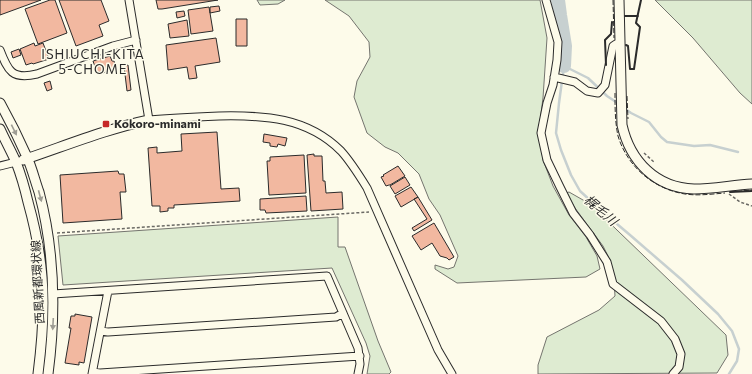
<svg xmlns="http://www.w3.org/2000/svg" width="752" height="374" font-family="Commissioner,'Noto Sans JP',sans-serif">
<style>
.green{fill:#deebd1;stroke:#74746e}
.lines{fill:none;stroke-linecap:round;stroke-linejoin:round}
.stream{stroke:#c7d0d0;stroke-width:2.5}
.river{stroke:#c7d0d0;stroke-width:14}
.building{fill:#f2b8a0;stroke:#2b2b2b}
.minor-casing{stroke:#2b2b2b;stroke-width:9}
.tertiary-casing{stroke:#2b2b2b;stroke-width:11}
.path{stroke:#6a6964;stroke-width:1.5;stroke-dasharray:3 2;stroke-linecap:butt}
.minor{stroke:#fdfbea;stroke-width:7}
.tertiary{stroke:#fdfbea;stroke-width:9}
.fence{stroke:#2b2b2b;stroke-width:1;stroke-dasharray:5 2;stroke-linecap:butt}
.wall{stroke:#2b2b2b;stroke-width:2}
.oneway{fill:#9e9d94}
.poi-dot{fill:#c62828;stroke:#fdfbea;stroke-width:1.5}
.labels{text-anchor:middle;stroke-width:3;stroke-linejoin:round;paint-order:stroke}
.poi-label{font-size:12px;font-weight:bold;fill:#2b2b2b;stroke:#fdfbea;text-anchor:start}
.street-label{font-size:12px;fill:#2b2b2b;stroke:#fdfbea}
.neighbourhood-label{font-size:13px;letter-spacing:1px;fill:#2b2b2b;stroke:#fdfbea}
.water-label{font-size:13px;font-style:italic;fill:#2b2b2b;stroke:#fdfbea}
</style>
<rect width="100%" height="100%" fill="#fdfbea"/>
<path class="green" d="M257,0H285L278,4L260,5Z
M325,0H540L547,38L543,98L539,129L543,160L553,186L569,215L586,237L597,256L600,269L586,277L457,283L435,269V265L448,269L454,267L458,256L440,215L429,199L419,174L398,153L385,147L367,133L354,97L357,81L370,57L369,42L349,16Z
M655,0H752V104L740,93L693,38Z
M569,192L590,204L726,335L728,355L717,373L538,374V365L547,337L599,310L615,296L614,280L608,256L603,246L575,208L566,193Z
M338,217V247H345L378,341L391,372L389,374H367L370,356L366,343L332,268L63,285L58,236Z"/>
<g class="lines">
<path class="stream" d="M619,104L607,96L588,78L564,66L559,103L556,133L561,150L571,175L580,191L604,213L630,235L682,280L718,314L732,331L739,349L737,361L729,374
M624,108L631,113L649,122L661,137L667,142L694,146L710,145L738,152"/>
<path class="river" d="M558,0L560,15L565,46L564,66"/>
</g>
<path class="building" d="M0,0H41L0,15Z
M50,0H55L67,33L38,44L25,9Z
M59,0H101L109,21L99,25L103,36L76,46Z
M156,0H218L162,9H158Z
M219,6L220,11L210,13V7Z
M209,7L213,31L191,34L188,10Z
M184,11L185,16L177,18L176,12Z
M236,19H247V46H236Z
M187,20L189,36L170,38L168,24Z
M216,38L220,62L195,66L197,78L189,79L187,67L168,70L166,45Z
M34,43L35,46L43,43L49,59L33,64L32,63L26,65L20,49Z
M19,49L21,55L13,58L11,52Z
M110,56L112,61H114L116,68L103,73V71L97,73L93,61Z
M128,65L131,90L127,91L124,66Z
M50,81L52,89L47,91L44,83Z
M217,132L221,189L239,188L240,201L174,205V208H168V211L160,212V206H152L148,148L157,147V153L182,151L181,134Z
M264,134L287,138L285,146L278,144L277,147L270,146V143L263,142Z
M314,154V156H322L323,181H325L326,193L342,192L343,209L311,211L307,155Z
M304,155L306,193L269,195L267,161H270V157Z
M398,166L405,176L390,185H389L386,186L381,177L384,176L383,175Z
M118,171L119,174H124L126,192H120L122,219L63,223L60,175Z
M405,177L410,185L395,194L390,186Z
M411,187L418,197L401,207L395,196Z
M306,196L307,211L266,213L265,210H260V199Z
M418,197L432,220L414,231L412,228L427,219L414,199Z
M434,223L454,257L449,260L447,258L440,256L432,243L421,250L412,236Z
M75,314L92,317L84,363L79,362V365L65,363L71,328H69L71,316H75Z"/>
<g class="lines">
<g class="minor-casing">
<path id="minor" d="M129,0L149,120C172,118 195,117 219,116C264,115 307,117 341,151C351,162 359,175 367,188L438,350L452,374
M546,0L558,42L557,60L553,85L547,103L541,133L547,160L560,187L573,213L590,235L607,262L613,284L661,321L675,339L681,354L679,367L673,374
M0,50C8,71 12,80 37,74L113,46L136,40
M554,77L575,82L587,91L598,93L605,85L613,46L616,44L620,43
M0,166L16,162
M53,294L327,276L358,348L360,364L358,374
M101,331L108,332L336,317L343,313
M93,372L100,373L360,356
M92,374L108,291"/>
</g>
<g class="tertiary-casing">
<path id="tertiary" d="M619,0L622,125C630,161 656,188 694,189C713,189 733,185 752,184
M0,103C10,121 19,139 27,157C32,168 35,181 39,192C55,252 56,313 48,374
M0,129C5,140 11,151 16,162C21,175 25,189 28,202C35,227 40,252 42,277C45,309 42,342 38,374
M23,160C65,146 106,129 149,120"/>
</g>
<path class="path" d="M644,153L654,162
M729,194L740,202L752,206
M57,233L369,212"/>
<use href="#minor" class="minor"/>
<use href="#tertiary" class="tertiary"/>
<path class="fence" d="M613,0L614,38
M615,93C615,107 615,122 618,136C627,166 653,189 685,194C698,196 712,194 725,193
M627,96L628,119
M730,192L752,190"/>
<path class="wall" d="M625,16H638
M626,45L628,46L630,69H634L640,27L636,23L641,0
M606,65L605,40L611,34L612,22
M730,192L752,191"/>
</g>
<defs><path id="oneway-solid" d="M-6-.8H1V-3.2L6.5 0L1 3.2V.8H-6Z"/></defs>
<g class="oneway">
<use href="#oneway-solid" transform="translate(14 130) rotate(64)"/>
<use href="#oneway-solid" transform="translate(40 196) rotate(75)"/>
<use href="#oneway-solid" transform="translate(53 324) rotate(93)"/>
</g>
<rect class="poi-dot" x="102" y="120" width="8" height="8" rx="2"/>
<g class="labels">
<g class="poi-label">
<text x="114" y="128">Kokoro-minami</text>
</g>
<g class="street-label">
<text transform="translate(38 282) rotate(-93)" y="4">西風新都環状線</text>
</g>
<g class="neighbourhood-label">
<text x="93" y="59">ISHIUCHI-KITA<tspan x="93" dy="15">5-CHOME</tspan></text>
</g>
<g class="water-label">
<text transform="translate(601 210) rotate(41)" y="5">梶毛川</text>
</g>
</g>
</svg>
